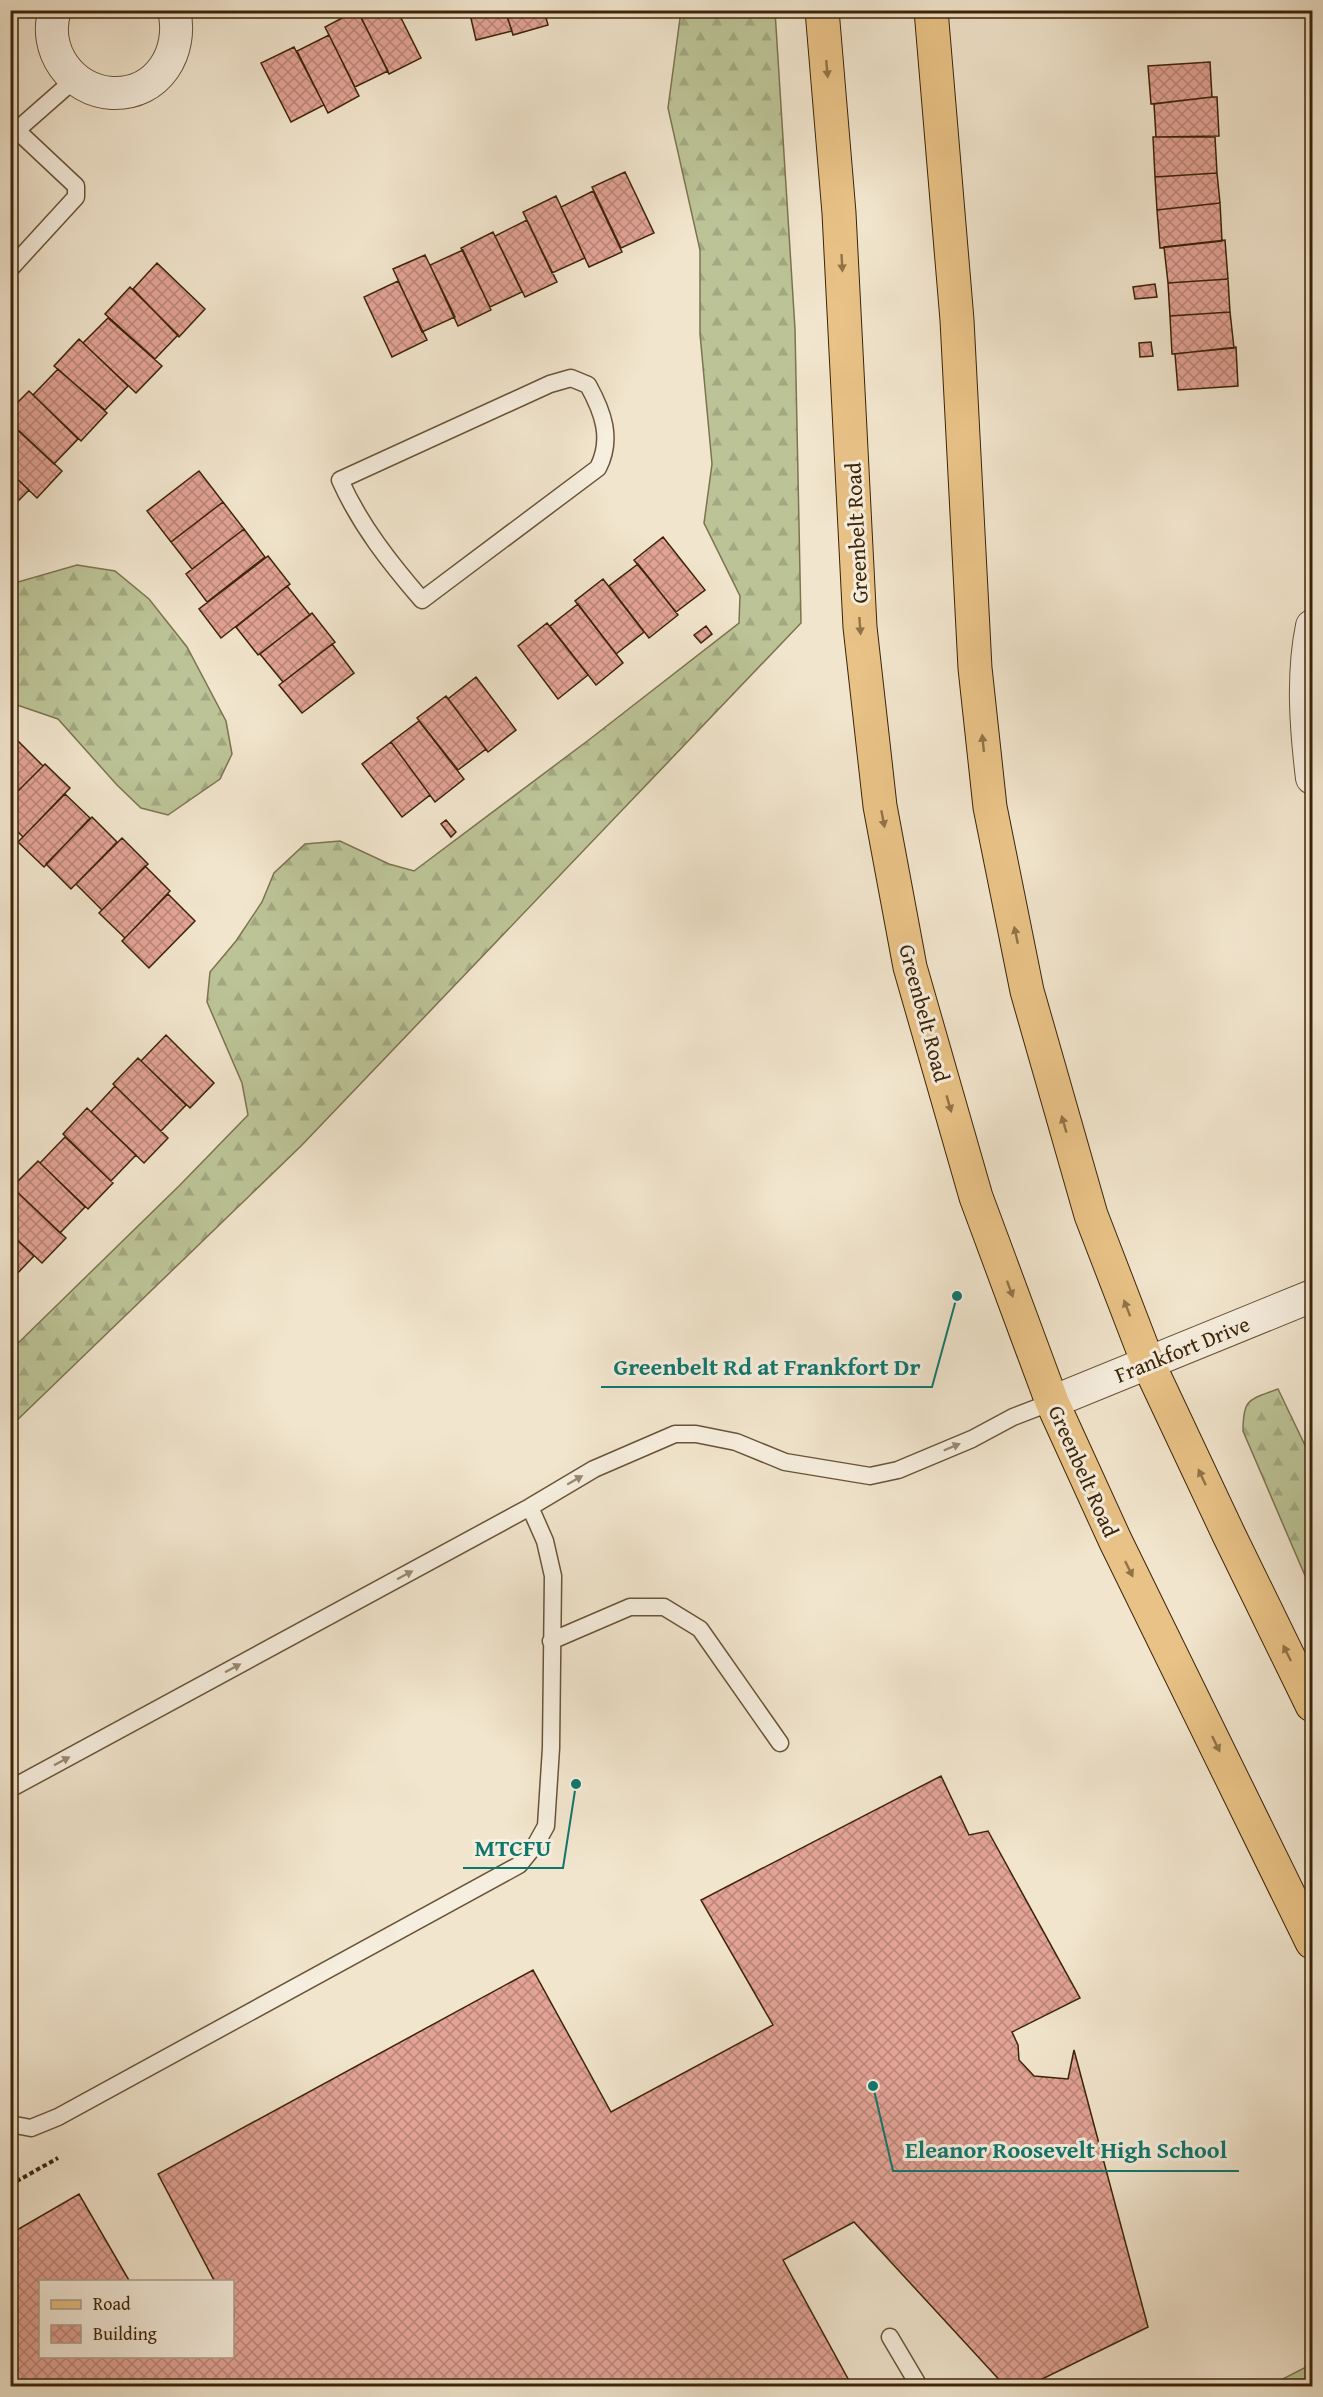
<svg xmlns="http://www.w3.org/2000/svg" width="1323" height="2397" font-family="'Gentium Book Plus',serif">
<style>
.forest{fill:url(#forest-firs);stroke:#7c744f;stroke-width:1.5}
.park{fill:#bcc497;stroke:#7c744f;stroke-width:1.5}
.building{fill:url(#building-cross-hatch);stroke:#3c2407;stroke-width:1.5}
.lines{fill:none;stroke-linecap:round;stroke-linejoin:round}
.service-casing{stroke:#695438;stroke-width:19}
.minor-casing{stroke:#695438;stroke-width:34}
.primary-casing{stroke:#3c2407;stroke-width:35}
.path{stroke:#3c2407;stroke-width:4;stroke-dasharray:4.5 3;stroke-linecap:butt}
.service{stroke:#f6eede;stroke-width:16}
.minor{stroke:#f6eede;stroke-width:32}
.primary{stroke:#e8c286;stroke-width:33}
.oneway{fill:#927346}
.oneway2{fill:#998972}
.labels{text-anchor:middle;stroke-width:6;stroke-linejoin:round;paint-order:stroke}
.street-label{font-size:22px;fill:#3c2407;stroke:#f6eede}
.leader{fill:none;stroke:#0f766e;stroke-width:2}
.callout-dot{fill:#0f766e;stroke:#f6eede;stroke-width:2}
.callout-label{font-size:24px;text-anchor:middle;font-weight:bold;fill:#0f766e;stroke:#f6eede;stroke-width:6;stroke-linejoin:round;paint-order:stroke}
</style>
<defs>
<pattern id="forest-firs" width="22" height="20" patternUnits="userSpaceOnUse" patternTransform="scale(1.5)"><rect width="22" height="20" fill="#bcc497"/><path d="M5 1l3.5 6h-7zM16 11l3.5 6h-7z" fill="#a2a881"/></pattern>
<pattern id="building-cross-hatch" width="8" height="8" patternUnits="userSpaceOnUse" patternTransform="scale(1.5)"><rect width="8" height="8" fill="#e3a396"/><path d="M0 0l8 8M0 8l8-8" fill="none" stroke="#b98578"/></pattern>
</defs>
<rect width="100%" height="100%" fill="#f1e5cd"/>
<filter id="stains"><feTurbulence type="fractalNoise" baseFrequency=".00333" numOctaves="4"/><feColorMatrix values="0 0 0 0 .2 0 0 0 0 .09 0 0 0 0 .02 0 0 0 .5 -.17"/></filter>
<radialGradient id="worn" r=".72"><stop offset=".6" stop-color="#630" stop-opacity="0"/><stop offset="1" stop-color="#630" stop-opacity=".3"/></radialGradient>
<path class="forest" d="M681,11H775L795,329L801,623L301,1146L11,1426V1350L180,1185L248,1115L242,1083L207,1002L210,972L236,941L262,902L274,873L305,844L340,841L389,864L414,871L590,739L739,623L740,596L704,523L712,464L700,334V250L668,108Z
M77,565L115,571L149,599L187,647L226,721L232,754L220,779L168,815L141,808L117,785L58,719L11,703V584Z
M1278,1389L1312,1460V1592L1243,1431C1243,1398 1249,1400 1278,1389Z"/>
<path class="park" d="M1312,2364V2386H1269Z"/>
<path class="building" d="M357,10L388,71L355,87L325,27Z
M365,10H397L421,58L389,74L359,13Z
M469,10H505L512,31L476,40Z
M505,10H544L548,25L513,35Z
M329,35L359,96L328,113L297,51Z
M294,47L324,105L291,122L261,63Z
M1210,62L1212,97L1151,104L1148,66Z
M1212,97H1217L1219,136L1156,137L1154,104Z
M1153,137H1215L1217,173L1155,177Z
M625,172L654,233L621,248L592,187Z
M1217,173L1220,203L1157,210L1155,177Z
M593,191L622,252L589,267L561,207Z
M556,196L585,258L552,273L523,212Z
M1220,203L1222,241L1160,248L1157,210Z
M527,220L557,282L525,297L495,236Z
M493,232L522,292L490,307L461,248Z
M1225,240L1228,279L1168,283L1164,247Z
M463,250L491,310L458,326L430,265Z
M425,255L455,317L422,332L393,269Z
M157,263L205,309L179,337L133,289Z
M1228,279L1230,312L1170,316L1168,283Z
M398,281L427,340L392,357L364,297Z
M1155,284L1157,297L1135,299L1133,287Z
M130,287L178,335L155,359L105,314Z
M1230,312L1234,348L1172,354L1170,316Z
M108,318L162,366L136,393L83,343Z
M79,339L128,386L105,410L54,366Z
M1151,342L1153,356L1140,357L1139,343Z
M1236,347L1238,386L1178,390L1175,354Z
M58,369L107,413L81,441L33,395Z
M29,391L78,439L54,464L10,423V410Z
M13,425L62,471L37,498L10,472V427Z
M199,471L223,502L171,542L147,511Z
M10,472L29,490L10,509Z
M223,502L244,529L192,569L171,542Z
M244,529L265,557L207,602L186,574Z
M663,537L705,590L676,612L634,560Z
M268,556L290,584L221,638L199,609Z
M638,564L678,615L649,638L609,586Z
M603,579L644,632L616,654L575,601Z
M287,586L310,615L258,655L236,627Z
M578,604L623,663L596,685L550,626Z
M312,613L335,642L283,682L260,654Z
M547,623L588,675L558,699L518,646Z
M706,626L712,634L701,643L694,635Z
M332,644L354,673L302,713L279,685Z
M476,677L516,730L488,752L448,699Z
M446,696L486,749L458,770L417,718Z
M419,721L464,779L435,802L391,742Z
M16,739L43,766L10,799V744Z
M391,742L430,795L402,817L362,764Z
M45,764L70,788L23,837L10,824V799Z
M65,794L90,818L44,867L18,842Z
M92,817L117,842L71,889L46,864Z
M446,820L456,832L451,837L441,824Z
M122,838L148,864L102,910L76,884Z
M145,866L170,891L125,938L99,913Z
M168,894L195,921L149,968L122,941Z
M166,1035L214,1083L190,1108L141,1061Z
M138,1058L186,1105L161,1131L113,1084Z
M115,1086L168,1138L144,1163L91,1112Z
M87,1108L136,1155L111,1181L63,1134Z
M65,1137L113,1183L88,1209L40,1163Z
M38,1161L85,1207L60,1233L12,1187Z
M13,1188L66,1238L42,1263L10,1233V1191Z
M10,1233L34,1256L10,1281Z
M941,1776L969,1835L988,1831L1080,1998L1012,2032L1018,2045L1019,2060L1034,2076L1068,2079L1074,2050L1148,2327L1028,2386H1005L854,2222L783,2260L852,2386H10V2234L79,2194L130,2282H40V2356H232V2318L234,2317L232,2282H215L158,2174L533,1970L611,2112L773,2025L701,1900Z"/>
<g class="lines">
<g class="service-casing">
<path id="service" d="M10,124L76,186V197L10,269
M17,130L75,79
M571,378L588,385C603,412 613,439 598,468L422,600C390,563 360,525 340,480L550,384Z
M551,1641L630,1607H664L700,1629L780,1743
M10,1789L530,1507L594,1469L675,1434H696L736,1442L785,1462L870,1476L898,1470L972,1439L1013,1417L1052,1402
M10,2124L31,2128L58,2117L519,1865L536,1844L546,1826L551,1748L553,1576L545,1541L530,1507
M890,2337L919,2386"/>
</g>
<g class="minor-casing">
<path id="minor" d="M55,10C42,49 71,91 112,93C158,95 184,52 174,10
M1312,626C1302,674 1306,729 1312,778
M1052,1402L1312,1296"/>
</g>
<g class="primary-casing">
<path id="primary" d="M822,10L839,213L860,627L880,806L910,967L976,1197L1052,1402L1115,1540L1312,1942
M931,10L957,320L975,668L990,807L1027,991L1091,1215L1148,1363L1229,1535L1312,1705"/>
</g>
<path class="path" d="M10,2185L58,2158"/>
<use href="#service" class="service"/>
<use href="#minor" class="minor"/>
<use href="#primary" class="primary"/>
</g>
<defs><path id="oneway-solid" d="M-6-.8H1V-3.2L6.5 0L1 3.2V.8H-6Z" transform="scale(1.5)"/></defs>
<g class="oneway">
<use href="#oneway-solid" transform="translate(827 69) rotate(85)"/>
<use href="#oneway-solid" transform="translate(842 263) rotate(87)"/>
<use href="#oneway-solid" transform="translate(860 626) rotate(86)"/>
<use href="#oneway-solid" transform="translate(983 743) rotate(-96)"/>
<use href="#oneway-solid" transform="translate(883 819) rotate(79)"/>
<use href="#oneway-solid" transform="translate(1016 935) rotate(-102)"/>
<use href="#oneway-solid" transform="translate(949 1104) rotate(74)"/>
<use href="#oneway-solid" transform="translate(1064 1124) rotate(-106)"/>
<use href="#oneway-solid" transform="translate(1010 1289) rotate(70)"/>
<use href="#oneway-solid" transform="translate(1127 1308) rotate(-111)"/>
<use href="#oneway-solid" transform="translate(1202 1477) rotate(-115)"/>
<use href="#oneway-solid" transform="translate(1129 1569) rotate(64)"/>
<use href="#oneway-solid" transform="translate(1287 1653) rotate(-116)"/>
<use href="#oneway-solid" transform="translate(1216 1744) rotate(64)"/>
</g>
<g class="oneway2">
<use href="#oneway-solid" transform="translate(952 1447) rotate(-23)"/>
<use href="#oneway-solid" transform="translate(575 1480) rotate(-30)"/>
<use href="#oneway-solid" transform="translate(405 1575) rotate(-28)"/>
<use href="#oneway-solid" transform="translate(233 1668) rotate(-28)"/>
<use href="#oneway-solid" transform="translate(62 1761) rotate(-28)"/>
</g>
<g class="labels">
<g class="street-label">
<text transform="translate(856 533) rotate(-93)" y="8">Greenbelt Road</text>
<text transform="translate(925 1013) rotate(75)" y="8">Greenbelt Road</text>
<text transform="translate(1182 1349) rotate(-22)" y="8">Frankfort Drive</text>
<text transform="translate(1084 1471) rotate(66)" y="8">Greenbelt Road</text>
</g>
</g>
<path class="leader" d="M957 1296L932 1387H601M576 1784L563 1868H463M873 2086L893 2171H1239"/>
<g class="callout-dot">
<circle cx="957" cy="1296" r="6"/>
<circle cx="576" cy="1784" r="6"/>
<circle cx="873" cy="2086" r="6"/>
</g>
<g class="callout-label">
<text x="767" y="1375">Greenbelt Rd at Frankfort Dr</text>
<text x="513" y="1856">MTCFU</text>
<text x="1066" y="2158">Eleanor Roosevelt High School</text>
</g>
<rect width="1323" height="2397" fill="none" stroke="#f1e5cd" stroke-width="36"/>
<rect x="12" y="12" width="1299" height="2373" fill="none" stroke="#3c2407" stroke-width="3"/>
<rect x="18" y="18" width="1287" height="2361" fill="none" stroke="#3c2407" stroke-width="1.5"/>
<rect x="39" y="2280" width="195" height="78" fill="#f6eede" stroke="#ac9d88" stroke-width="1.5"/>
<rect x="51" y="2300" width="30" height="9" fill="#e8c286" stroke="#ac9d88" stroke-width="1.5"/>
<text x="93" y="2310" font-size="18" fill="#3c2407">Road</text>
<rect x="51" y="2325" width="30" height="18" fill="url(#building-cross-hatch)" stroke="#ac9d88" stroke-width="1.5"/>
<text x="93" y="2340" font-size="18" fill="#3c2407">Building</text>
<rect width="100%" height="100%" filter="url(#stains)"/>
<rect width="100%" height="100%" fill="url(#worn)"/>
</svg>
